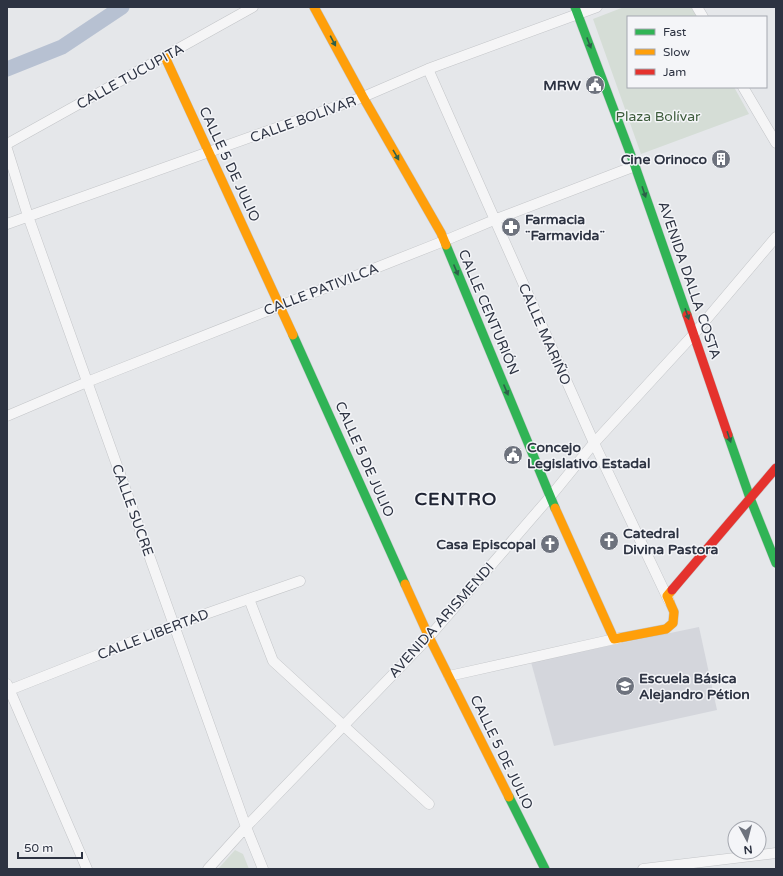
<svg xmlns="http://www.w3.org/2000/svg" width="783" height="876" font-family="'Varela Round',sans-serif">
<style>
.built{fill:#d4d6dc}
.green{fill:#d5ddd6}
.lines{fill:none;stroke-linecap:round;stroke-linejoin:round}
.river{stroke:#b7c1d2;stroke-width:15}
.street-casing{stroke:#c3c5c8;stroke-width:11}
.fast-casing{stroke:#c3c5c8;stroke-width:10}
.slow-casing{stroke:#c3c5c8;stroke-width:10}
.jam-casing{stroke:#c3c5c8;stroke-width:10}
.street{stroke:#f5f5f6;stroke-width:10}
.fast{stroke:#30b455;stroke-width:9}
.slow{stroke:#ff9f0a;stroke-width:9}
.jam{stroke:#e5322d;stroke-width:9}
.oneway{fill:#2e6049}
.labels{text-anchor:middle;stroke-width:3;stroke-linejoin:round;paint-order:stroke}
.street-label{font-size:14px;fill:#2d3342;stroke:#f4f5f8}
.poi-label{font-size:14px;font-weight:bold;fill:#2d3342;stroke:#f4f5f8;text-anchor:start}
.park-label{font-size:14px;fill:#3e5c3c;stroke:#f4f5f8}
.district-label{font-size:18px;font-weight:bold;letter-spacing:1px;fill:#1f2433;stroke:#f4f5f8}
</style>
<rect width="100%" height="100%" fill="#e5e7ea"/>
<path class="built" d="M699,627L717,710L554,746L531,662Z"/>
<path class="green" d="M624,7H692L697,17H628V87H734L749,114L641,154L593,19Z
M235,850L243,854L249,869H218Z"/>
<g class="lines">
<path class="river" d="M7,69L62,47L122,7"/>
<g class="street-casing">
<path id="street" d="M697,7L703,17
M428,69L594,443L669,601
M743,87L776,143
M7,144L253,7
M7,149L28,216L246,827L263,869
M7,224L363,97L428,69L597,7
M7,416L87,382L444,241L494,220L635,166
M249,599L273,661L429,804
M449,676L619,638
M7,684L87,869
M7,691L174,625L300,581
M208,869L246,827L429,637L550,497L594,443L694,334L776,237
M643,869L776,853"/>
</g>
<g class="fast-casing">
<path id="fast" d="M575,7L635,166L687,315
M446,245L555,508
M293,335L405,584
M728,435L750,498L776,563
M509,797L545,869"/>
</g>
<g class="slow-casing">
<path id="slow" d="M314,7L363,97L441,233L446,245
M165,57L293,335
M555,508L614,639L666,629L673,623L674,612L667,596L672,590
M405,584L429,637L509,797"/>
</g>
<g class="jam-casing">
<path id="jam" d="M687,315L728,435
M672,590L776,468"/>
</g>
<use href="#street" class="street"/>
<use href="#fast" class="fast"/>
<use href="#slow" class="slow"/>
<use href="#jam" class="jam"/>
</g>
<defs><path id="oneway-solid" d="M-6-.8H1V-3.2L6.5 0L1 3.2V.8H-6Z"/></defs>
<g class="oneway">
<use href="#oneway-solid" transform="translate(333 41) rotate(62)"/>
<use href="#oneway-solid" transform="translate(589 43) rotate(69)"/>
<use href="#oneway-solid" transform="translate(396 155) rotate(60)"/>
<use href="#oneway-solid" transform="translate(644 192) rotate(71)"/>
<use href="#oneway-solid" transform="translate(456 270) rotate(67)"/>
<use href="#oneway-solid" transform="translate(687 314) rotate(71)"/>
<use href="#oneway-solid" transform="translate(506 390) rotate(67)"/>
<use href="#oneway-solid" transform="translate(729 437) rotate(71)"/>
</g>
<defs>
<g id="civic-disc" transform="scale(1)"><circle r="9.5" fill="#6d727d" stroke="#f4f5f8"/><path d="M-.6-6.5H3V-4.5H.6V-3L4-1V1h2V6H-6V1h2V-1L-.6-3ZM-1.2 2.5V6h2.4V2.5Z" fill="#fff"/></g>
<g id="building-disc" transform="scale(1)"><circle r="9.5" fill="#6d727d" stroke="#f4f5f8"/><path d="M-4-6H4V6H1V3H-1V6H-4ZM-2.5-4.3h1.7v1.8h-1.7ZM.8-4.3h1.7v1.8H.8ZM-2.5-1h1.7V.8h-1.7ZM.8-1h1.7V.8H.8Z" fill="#fff"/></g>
<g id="pharmacy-disc" transform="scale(1)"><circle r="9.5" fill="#6d727d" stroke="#f4f5f8"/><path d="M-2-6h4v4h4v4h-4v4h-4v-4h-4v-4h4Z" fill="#fff"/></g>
<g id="church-disc" transform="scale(1)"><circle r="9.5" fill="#6d727d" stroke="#f4f5f8"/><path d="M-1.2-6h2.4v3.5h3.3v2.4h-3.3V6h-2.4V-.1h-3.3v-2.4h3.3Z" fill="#fff"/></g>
<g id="school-disc" transform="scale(1)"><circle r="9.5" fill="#6d727d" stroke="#f4f5f8"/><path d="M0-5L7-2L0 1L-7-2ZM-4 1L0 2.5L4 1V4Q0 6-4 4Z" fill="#fff"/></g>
</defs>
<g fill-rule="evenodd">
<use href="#civic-disc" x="595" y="85"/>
<use href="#building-disc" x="721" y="159"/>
<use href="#pharmacy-disc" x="511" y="227"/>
<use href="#civic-disc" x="513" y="455"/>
<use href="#church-disc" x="609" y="541"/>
<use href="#church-disc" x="550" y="544"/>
<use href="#school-disc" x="625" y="686"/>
</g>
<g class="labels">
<g class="street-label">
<text transform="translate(130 76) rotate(-29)" y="5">CALLE TUCUPITA</text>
<text transform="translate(303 119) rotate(-20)" y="5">CALLE BOLÍVAR</text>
<text transform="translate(230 164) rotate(65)" y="5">CALLE 5 DE JULIO</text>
<text transform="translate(690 280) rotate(71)" y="5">AVENIDA DALLA COSTA</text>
<text transform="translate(321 289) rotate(-21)" y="5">CALLE PATIVILCA</text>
<text transform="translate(489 312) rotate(67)" y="5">CALLE CENTURIÓN</text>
<text transform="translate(545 334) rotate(66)" y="5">CALLE MARIÑO</text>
<text transform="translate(365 459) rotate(66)" y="5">CALLE 5 DE JULIO</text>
<text transform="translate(133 510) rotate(70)" y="5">CALLE SUCRE</text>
<text transform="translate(441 620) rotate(-48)" y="5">AVENIDA ARISMENDI</text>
<text transform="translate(153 634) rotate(-21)" y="5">CALLE LIBERTAD</text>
<text transform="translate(502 752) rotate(64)" y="5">CALLE 5 DE JULIO</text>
</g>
<g class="poi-label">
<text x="581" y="90" text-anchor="end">MRW</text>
<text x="707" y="164" text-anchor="end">Cine Orinoco</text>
<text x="525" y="224">Farmacia<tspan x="525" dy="16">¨Farmavida¨</tspan></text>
<text x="527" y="452">Concejo<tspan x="527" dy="16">Legislativo Estadal</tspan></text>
<text x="623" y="538">Catedral<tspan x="623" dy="16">Divina Pastora</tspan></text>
<text x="536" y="549" text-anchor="end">Casa Episcopal</text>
<text x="639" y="683">Escuela Básica<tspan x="639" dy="16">Alejandro Pétion</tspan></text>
</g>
<g class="park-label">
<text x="658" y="121">Plaza Bolívar</text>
</g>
<g class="district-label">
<text x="456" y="505">CENTRO</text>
</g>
</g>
<rect width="783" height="876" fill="none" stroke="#2d3342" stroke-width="16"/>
<rect x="627" y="16" width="140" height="72" fill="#f4f5f8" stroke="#a4a7af"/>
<rect x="635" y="29" width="20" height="6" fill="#30b455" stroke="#a4a7af"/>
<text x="663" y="36" font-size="12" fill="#2d3342">Fast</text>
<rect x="635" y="49" width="20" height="6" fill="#ff9f0a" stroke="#a4a7af"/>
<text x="663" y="56" font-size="12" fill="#2d3342">Slow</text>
<rect x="635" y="69" width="20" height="6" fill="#e5322d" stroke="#a4a7af"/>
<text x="663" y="76" font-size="12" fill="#2d3342">Jam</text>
<g transform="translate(747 840) rotate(173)"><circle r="19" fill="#f4f5f8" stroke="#a4a7af"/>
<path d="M0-3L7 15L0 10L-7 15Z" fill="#6d727d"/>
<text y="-6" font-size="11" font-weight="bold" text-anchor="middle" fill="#2d3342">N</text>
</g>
<path d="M18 852v6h64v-6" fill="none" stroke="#2d3342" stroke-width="2"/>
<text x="24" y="852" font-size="12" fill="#2d3342" stroke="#f4f5f8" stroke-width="3" paint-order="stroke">50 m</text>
</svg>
